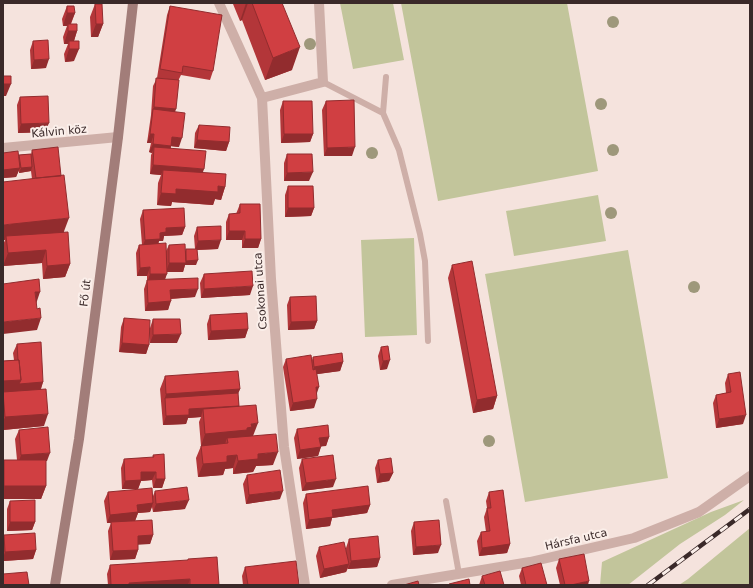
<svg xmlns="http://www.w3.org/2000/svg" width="753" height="588" font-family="'DejaVu Sans',sans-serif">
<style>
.green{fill:#c2c59b}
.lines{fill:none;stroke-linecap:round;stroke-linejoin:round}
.lane{stroke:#ceafa8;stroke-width:6}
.street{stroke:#ceafa8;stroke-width:10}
.secondary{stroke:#a27d79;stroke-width:10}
.rail-casing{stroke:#3a2929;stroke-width:4.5}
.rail{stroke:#fbefea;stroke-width:3;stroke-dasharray:9;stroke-linecap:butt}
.tree{fill:#9e987b}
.wall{fill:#b33639}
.shaded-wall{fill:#922c2e}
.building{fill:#d03f42;stroke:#922c2e}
.labels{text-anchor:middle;stroke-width:4;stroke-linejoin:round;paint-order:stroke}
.street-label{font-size:11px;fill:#3a2929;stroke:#fbefea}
</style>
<rect width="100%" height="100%" fill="#f5e3dd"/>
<path class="green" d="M340,3H393L404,60L353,69Z
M401,3H567L598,171L438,201Z
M598,195L606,241L514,256L506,211Z
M414,238L417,335L365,337L361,240Z
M628,250L668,478L525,502L485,274Z
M744,500L725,515L680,544L628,585H600L602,562L711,512Z
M750,528V585H679L688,579Z"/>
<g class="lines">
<path class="lane" d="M323,82L383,113L386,77
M383,113L399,150L420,234L425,261L428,341
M446,501L459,574"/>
<path class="street" d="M219,3L262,98L271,279L284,447L305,585
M262,98L323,82L319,3
M3,148L118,137
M392,585L530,562L634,538L699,512L750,476"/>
<path class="secondary" d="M55,585L79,439L118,137L133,3"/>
<g class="rail-casing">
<path id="rail" d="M648,585L750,509"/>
</g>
<use href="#rail" class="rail"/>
</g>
<g class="tree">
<circle cx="613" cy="22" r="6"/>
<circle cx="310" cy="44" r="6"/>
<circle cx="601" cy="104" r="6"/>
<circle cx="613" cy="150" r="6"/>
<circle cx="372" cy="153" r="6"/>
<circle cx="611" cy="213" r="6"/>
<circle cx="694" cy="287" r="6"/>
<circle cx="489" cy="441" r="6"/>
</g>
<path class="wall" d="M233,3H282L292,70L265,80L242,20L240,21L233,4Z
M95,4L103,24L98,37H91L90,17Z
M67,6L75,13L71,24L77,31L74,41V61L65,62L64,54L68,44H64L63,37L67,26H63L62,19Z
M170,6L213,71L210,80L181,75L178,81L175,112L179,147L171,146V148L203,173L225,187L221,200L215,199L213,205L172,202L171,206L157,205L158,183L161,175L150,174L151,155L152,153L149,152L151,143H147L151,115L153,86L157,78L167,15Z
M33,41L46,68L31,69L30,50Z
M20,97L45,132L18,133L17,105Z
M283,101L313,134L310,142L281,143L280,110Z
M326,101L352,156H324L322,110Z
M199,125L229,142L226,151L194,148L195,133Z
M32,150L64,232L70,264L65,277L43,279L42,263L3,266V245L5,240H3L32,179L31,171L19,173V170L16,177L3,178V153L19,157V155L31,154Z
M287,154L309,181H284V163Z
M288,186L314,208L311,216L285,217V195Z
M240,204L261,239L258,248H242V240H226V222L229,214H236Z
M143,210L185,227L182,235L164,236L163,241H159L158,244L166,251L169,245L186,251L195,249L194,236L197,227L218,249L197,250L196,265H185L183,272H167L165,279L195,297L171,299L168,310L145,311L144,289L147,280V276H137L136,253L139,245H142L140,219Z
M452,265L497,396L493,409L473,413L448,278Z
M204,274L250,295L201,298L200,283Z
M290,297L317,321L314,329L288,330L287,305Z
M210,315L248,329L245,338L208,340L207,324Z
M124,318L150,328L153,319L177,343H150V329L149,345L146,354L119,352L121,327Z
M17,344L43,382L41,389L44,426L3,430V361L14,360L13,353Z
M381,347L387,369L380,370L378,356Z
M313,357L343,362L340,371L317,374L316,393L314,408L290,411L283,367L286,359L312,360Z
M728,374L743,424L716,428L713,403L716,395L726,393L725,383Z
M165,376L240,389L238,393L239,406L253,436L273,465L256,466L253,472L233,474V468L225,469L223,475L198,477L196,458L201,446L199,422L201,417L188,418L186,424L163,425L160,389Z
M297,429L329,437L326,446H321L318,456L297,459L294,438Z
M19,430L47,461H46V486L41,499H3V464L4,460H17L15,439Z
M153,455L165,479L162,488H153L152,480L141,481L138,489H122L121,468L124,459L152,458Z
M302,459L333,487L302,491L299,468Z
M378,460L393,473L389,481L377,483L375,468Z
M247,475L280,499L246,504L243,484Z
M155,491L185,509L153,512L152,507L150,512L138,513L135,521L124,522L153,535L150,544H138V550L135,559L110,560L108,531L111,523H107L104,501L108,492L153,496Z
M489,492L510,544L507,553L479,556L477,541L481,532H486L484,517L487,508L486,501Z
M306,494L370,505L367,513L332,518L330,526L306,529L303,503Z
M10,501L35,522L32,530L7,531V509Z
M414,522L438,553L413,555L411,531Z
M4,535L36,550L33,559L3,561V538Z
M349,539L380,558L377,567L348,569V568L346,572L320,578L316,556L319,547L346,552V548Z
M559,559L588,585H560L556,568Z
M110,565L219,585H108L107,574Z
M245,567L299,585H243L242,576Z
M522,568L547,585H521L519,576Z
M482,576L504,585H479Z"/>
<path class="shaded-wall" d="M246,3H248L242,20L240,21Z
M67,13H75L70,25L68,24L67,26H63Z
M96,24H103L98,37H91Z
M68,31H77L73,44L69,41L68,44H64Z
M300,47L292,70L265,80L273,58Z
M69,49H79L74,61L65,62Z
M49,59L46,68L31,69L34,60Z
M3,84H11L6,96H3Z
M154,107L176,109L173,117L153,109L151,115Z
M49,123L45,132L18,133L21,124Z
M150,134H154L151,143H147Z
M284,134H313L310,142L281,143Z
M172,137L182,138L179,147L169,146Z
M197,140L229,142L226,151L194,148Z
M153,144L171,146L168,155L154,147L152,153L149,152Z
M355,147L352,156H324L327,148Z
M153,165L204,169L201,178L163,170L161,175L150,174Z
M32,167L31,171L19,173L21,168Z
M20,168L16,177L3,178V170Z
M313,172L309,181H284L287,173Z
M218,186L225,187L221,200L215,199L213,205L172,202L171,206L157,205L161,193L176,189Z
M288,208H314L311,216L285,217Z
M69,218L63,234L6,236L5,240H3V225Z
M185,227L182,235L164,236L163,241H159L157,248H142L145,240L160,233L166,228Z
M229,231H245L242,240H226Z
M245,239H261L258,248H242Z
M221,240L218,249L195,250L198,241Z
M46,250L42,263L3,266L8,253Z
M198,260L196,265H185L183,272H166L169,263L186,261Z
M70,264L65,277L43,279L47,266Z
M150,267L147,276H137L140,268Z
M150,274H167L164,282L147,283Z
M253,286L250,295L201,298L204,289Z
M198,289L195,297L167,299L170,290Z
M35,292H40L36,304Z
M171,301L168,310L145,311L148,303Z
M41,318L37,330L3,334V322Z
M317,321L314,329L288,330L291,322Z
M248,329L245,338L208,340L211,331Z
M181,334L177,343H150L153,335Z
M122,343L149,345L146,354L119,352Z
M390,360L387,369L380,370L383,361Z
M343,362L340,371L311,375L314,367Z
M21,380L16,392L3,393V381Z
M43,382L40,391L16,392L19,384Z
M316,387H319L316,396Z
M240,389L235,402L165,398L166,394Z
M497,396L493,409L473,413L477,400Z
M317,399L314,408L290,411L293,403Z
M239,406L203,409L201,417L188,418L186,424L163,425L166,416L189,409Z
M48,414L44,426L3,430V422L5,417Z
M746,415L743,424L716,428L719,419Z
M258,423L253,436L228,443L227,438L225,444L201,446L205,434L247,428L251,424Z
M329,437L326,446L316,447L319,438Z
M321,447L318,456L297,459L300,450Z
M278,452L273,465L256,466L253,472L233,474L238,461L258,454Z
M50,453L47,461L18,464L21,455Z
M237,455L233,468L225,469L223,475L198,477L203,464L227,456Z
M141,472H156L152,480L141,481L138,489H122L125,481Z
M393,473L389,481L377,483L380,474Z
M156,479H165L162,488H153Z
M336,479L333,487L302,491L306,483Z
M4,486H46L41,499H3V490Z
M283,491L280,499L246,504L249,495Z
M189,500L185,509L153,512L156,504Z
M153,503L150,512L138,513L135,521L107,523L110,515L137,505Z
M370,505L367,513L332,518L330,526L306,529L309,520L332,510Z
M10,522H35L32,530L7,531Z
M153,535L150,544L134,545L138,536Z
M510,544L507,553L479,556L482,548Z
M441,545L438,553L413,555L416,547Z
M36,550L33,559L3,561V558L5,552Z
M138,550L135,559L110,560L113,551Z
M380,558L377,567L348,569L351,561Z
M349,564L346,572L320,578L324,569Z
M190,579L188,585H128L129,583Z
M589,581L588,585H571Z"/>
<path class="building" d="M252,3H282L300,47L273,58Z
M95,4H102L103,24H96Z
M67,6H74L75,13H67Z
M170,6L222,15L213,71L183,66L182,73L160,69Z
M68,24H77V31H68Z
M48,40L49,59L34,60L33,41Z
M69,41H79V49H69Z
M3,76H11V84H3Z
M156,78L179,80L176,109L154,107Z
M48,96L49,123L21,124L20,97Z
M354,100L355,147L327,148L326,101Z
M283,101H312L313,134H284Z
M153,109L185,113L182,138L172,137L171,146L153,144L154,134H150Z
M199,125L230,127L229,142L197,140Z
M58,147L61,176L36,178L32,150Z
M154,147L206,151L204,169L153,165Z
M18,151L20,168L3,170V153Z
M31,154L32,167L21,168L19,155Z
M287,154H312L313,172L287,173Z
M163,170L226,174L225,187L218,186V192L176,189V194L161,193Z
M64,175L69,218L3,225V182Z
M288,186H313L314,208H288Z
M240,204H260L261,239H245V231H229V214L240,213Z
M184,208L185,227L166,228V232L160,233V239L145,240L143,210Z
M221,226V240L198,241L197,227Z
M68,232L70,264L47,266L46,250L8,253L6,236Z
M166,243L167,274H150V267L140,268L139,245Z
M185,244L186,263H169V245Z
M186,249H197L198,260L186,261Z
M472,261L497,396L477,400L452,265Z
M252,271L253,286L204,289V274Z
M198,278V289L170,290L171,301L148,303L147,280Z
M39,279L40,292H35L37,309L40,308L41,318L3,322V284Z
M316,296L317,321L291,322L290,297Z
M247,313L248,329L211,331L210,315Z
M124,318L150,320L149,345L122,343Z
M153,319H180L181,334L153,335Z
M41,342L43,382L19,384L21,380L19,360H18L17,344Z
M388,346L390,360L383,361L381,347Z
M342,353L343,362L314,367L313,357Z
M311,355L313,370L316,369L319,387H316L317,399L293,403L286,359Z
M19,360L21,380L3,381V361Z
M238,371L240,389L166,394L165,376Z
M740,372L746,415L719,419L716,395L731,392L728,374Z
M46,389L48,414L5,417L3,392Z
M238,393L239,406L189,409V415L166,416L165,398Z
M256,405L258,423L251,424L252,427L247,428V430L205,434L203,409Z
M328,425L329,437L319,438L321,447L300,450L297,429Z
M48,427L50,453L21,455L19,430Z
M276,434L278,452L258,454V459L238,461L237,455L227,456V462L203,464L201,446L228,443L227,438Z
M164,454L165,479H156V472H141V480L125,481L124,459L154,457L153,455Z
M333,455L336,479L306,483L302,459Z
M391,458L393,473L380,474L378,460Z
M4,460H46V486H4Z
M280,470L283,491L249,495L247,475Z
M368,486L370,505L332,510L333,517L309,520L306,494Z
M187,487L189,500L156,504L155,491Z
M152,488L153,503L137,505L138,512L110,515L108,492Z
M503,490L510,544L482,548L481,532L490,531L487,508H491L489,492Z
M35,500V522H10V501Z
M152,520L153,535L138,536V550L113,551L111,522Z
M439,520L441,545L416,547L414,522Z
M35,533L36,550L5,552L4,535Z
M378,536L380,558L351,561L349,539Z
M344,542L349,564L324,569L319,547Z
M584,554L589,581L571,585H565L559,559Z
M217,557L219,585H190V579L129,583V585H111L110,565L188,560V559Z
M296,561L299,585H248L245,567Z
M541,563L547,585H526L522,568Z
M500,571L504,585H485L482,576Z
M27,572L29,585H3V574Z
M469,579L470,585H449V584Z
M418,581L419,585H404Z"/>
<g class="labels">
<g class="street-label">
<text transform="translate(59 131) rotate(-5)" y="4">Kálvin köz</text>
<text transform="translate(260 291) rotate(-94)" y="4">Csokonai utca</text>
<text transform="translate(85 293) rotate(-83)" y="4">Fő út</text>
<text transform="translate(576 539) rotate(-13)" y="4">Hársfa utca</text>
</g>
</g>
<rect width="753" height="588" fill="none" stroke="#3a2929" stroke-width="8"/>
</svg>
